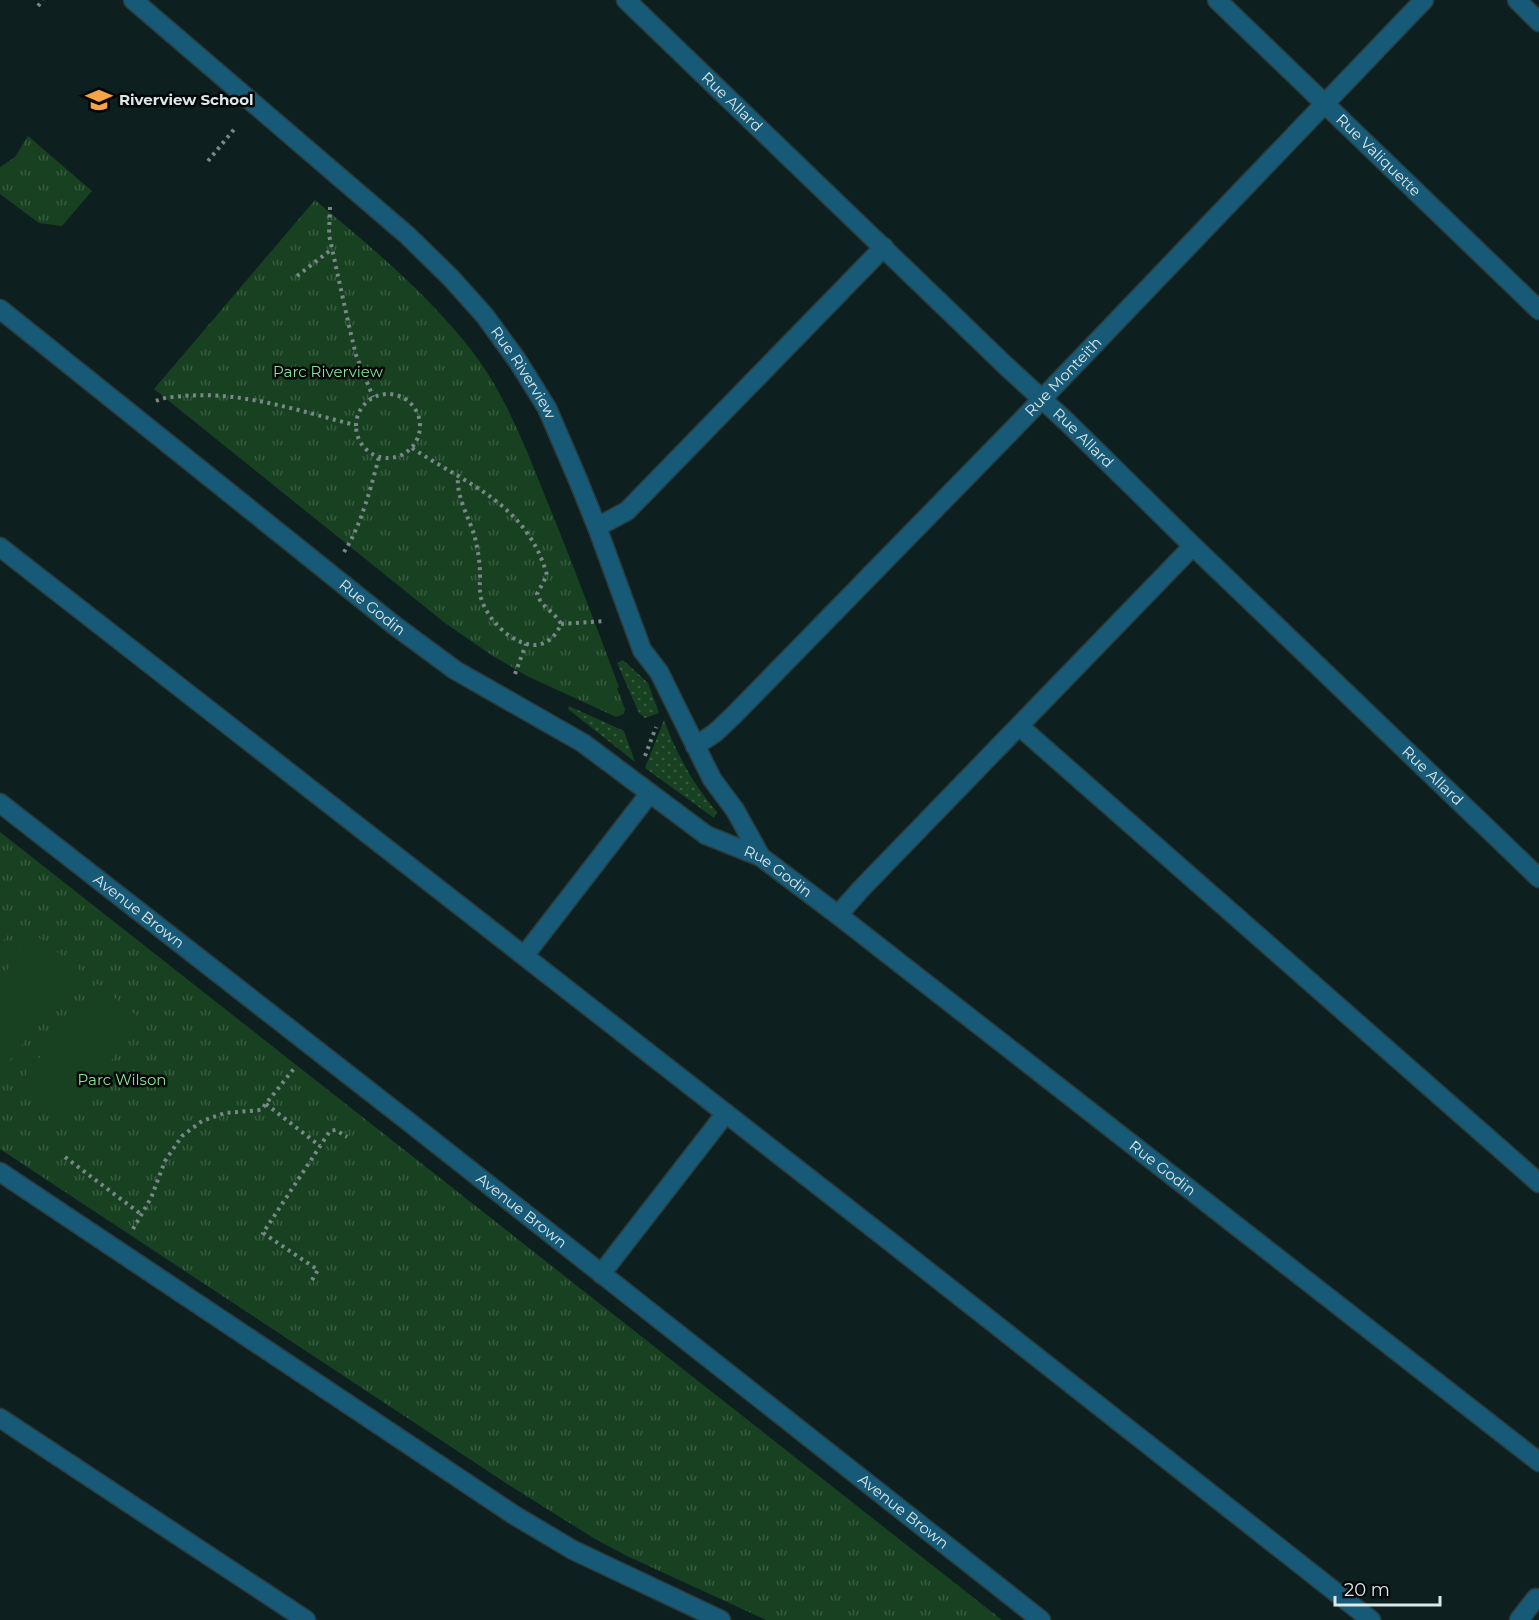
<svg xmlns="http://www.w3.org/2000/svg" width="1539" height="1620" font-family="Montserrat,sans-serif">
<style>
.grass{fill:url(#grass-dots)}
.park{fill:url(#park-tufts)}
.garden{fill:#174121}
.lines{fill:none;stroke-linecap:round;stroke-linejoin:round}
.lane-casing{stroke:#2b3b3c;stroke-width:21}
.street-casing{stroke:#2b3b3c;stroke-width:21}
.path{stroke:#798788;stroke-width:4;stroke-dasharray:3 4.5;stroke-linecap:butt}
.lane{stroke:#175a77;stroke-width:18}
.street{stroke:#175a77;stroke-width:18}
.labels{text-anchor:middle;stroke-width:5;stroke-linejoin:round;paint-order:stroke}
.poi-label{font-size:15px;font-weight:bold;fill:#dce7e8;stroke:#030708;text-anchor:start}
.street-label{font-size:15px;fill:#dce7e8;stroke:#030708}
.park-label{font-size:15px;fill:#82e695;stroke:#030708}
</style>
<defs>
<pattern id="grass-dots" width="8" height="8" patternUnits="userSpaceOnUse" patternTransform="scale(1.5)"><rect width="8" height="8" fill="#174121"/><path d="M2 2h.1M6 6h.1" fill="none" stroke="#385c41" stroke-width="1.8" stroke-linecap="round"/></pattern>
<pattern id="park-tufts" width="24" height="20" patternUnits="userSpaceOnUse" patternTransform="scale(1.5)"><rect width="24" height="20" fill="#174121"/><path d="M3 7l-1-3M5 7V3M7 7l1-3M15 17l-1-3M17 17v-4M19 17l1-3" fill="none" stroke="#385c41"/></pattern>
</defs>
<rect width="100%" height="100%" fill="#0e1f20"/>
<path class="grass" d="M623,660L648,683L659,713L645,718L639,713L617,663Z
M569,706L624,731L635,762L568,709Z
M664,720C677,755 693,784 717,812L714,818L645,768Z"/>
<path class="park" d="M28,136L92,191L62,226L39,223L0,194V167L15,157Z
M315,200C371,247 427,293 472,351C505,394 525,446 545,496C571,559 595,623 619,687L617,688L625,709L624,714L616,717L527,676L493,656L445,623L154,389Z
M0,832L1002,1620H766L627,1556L595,1539L512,1487L0,1149Z"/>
<path class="garden" d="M0,908L18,922L0,945Z
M34,934L80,970L3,1069L0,1066V979Z
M97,984L142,1020L66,1119L20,1083Z"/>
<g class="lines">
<g class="lane-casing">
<path id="lane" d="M1517,0L1539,22
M597,527L627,511L884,247
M0,547L892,1243L1371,1620
M1019,726L1539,1183
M838,915L861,889L1193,546
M524,956L650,793
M601,1274L726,1113
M0,1418L306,1620
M1519,1620L1536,1598"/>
</g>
<g class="street-casing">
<g id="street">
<path id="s1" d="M133,0L407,235L451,278L485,316L517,360L547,408L578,480L597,527L642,650L659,672L712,779L735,810L761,857"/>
<path id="s2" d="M626,0L1007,367L1067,422L1193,546L1539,878"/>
<path id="s3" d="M1217,0L1539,310"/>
<path id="s4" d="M0,309L394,625L455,670L583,743L706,835L761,857L838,915L1539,1462"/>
<path id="s5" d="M695,746L715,733L734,715L1020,422L1424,0"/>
<path id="s6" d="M0,803L409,1122L1041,1620"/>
<path d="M0,1172L514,1515L573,1550L721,1620"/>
</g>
</g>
<path class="path" d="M38,6L43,0
M208,161L236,127
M330,207L329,235L349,326L356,355L373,397
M297,276L332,249
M356 426a32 32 0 1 1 64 0a32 32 0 1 1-64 0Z
M156,401C164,397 174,397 183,396C243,391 299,411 355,425
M412,448C468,485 527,504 547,575L537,594C541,607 555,612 561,624C556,636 547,645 534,645C511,644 487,619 481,598C479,590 480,583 480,575C480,563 478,550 475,538C470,519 456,497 458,477
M344,552C361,526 371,487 379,457
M561,624L605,621
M515,674L526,644
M645,756L656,727
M266,1104L320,1146
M65,1157L142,1215
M133,1229L151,1198L165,1161L182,1136L202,1121L225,1113L261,1110L296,1066
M312,1280L318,1270L263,1233L330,1131L336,1130L347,1137"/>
<use href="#lane" class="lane"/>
<use href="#street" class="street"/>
</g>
<defs>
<g id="school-bare" transform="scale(2.07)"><path d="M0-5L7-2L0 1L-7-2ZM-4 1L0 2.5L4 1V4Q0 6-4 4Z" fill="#f5a346" stroke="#030708" stroke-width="2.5" paint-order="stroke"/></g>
</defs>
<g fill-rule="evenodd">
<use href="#school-bare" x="99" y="100"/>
</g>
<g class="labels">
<g class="poi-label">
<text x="119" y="105">Riverview School</text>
</g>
<g class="street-label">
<text dy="5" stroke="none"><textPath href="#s2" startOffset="147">Rue Allard</textPath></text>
<text dy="5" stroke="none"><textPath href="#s3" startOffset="224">Rue Valiquette</textPath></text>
<text dy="5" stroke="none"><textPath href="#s1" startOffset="542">Rue Riverview</textPath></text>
<text dy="5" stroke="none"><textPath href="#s5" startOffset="522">Rue Monteith</textPath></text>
<text dy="5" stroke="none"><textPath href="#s2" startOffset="633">Rue Allard</textPath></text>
<text dy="5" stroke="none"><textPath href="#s4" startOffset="477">Rue Godin</textPath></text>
<text dy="5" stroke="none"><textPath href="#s2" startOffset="1119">Rue Allard</textPath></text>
<text dy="5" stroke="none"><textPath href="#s4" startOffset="963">Rue Godin</textPath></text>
<text dy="5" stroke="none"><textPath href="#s6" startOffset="176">Avenue Brown</textPath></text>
<text dy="5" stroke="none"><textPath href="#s4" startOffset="1449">Rue Godin</textPath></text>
<text dy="5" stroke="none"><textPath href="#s6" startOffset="662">Avenue Brown</textPath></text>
<text dy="5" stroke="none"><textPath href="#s6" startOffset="1148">Avenue Brown</textPath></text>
</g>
<g class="park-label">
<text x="328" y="377">Parc Riverview</text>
<text x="122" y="1085">Parc Wilson</text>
</g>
</g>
<path d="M1335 1596v9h105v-9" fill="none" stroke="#dce7e8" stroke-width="3"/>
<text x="1344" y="1596" font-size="18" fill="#dce7e8" stroke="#030708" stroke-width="4.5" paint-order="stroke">20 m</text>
</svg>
